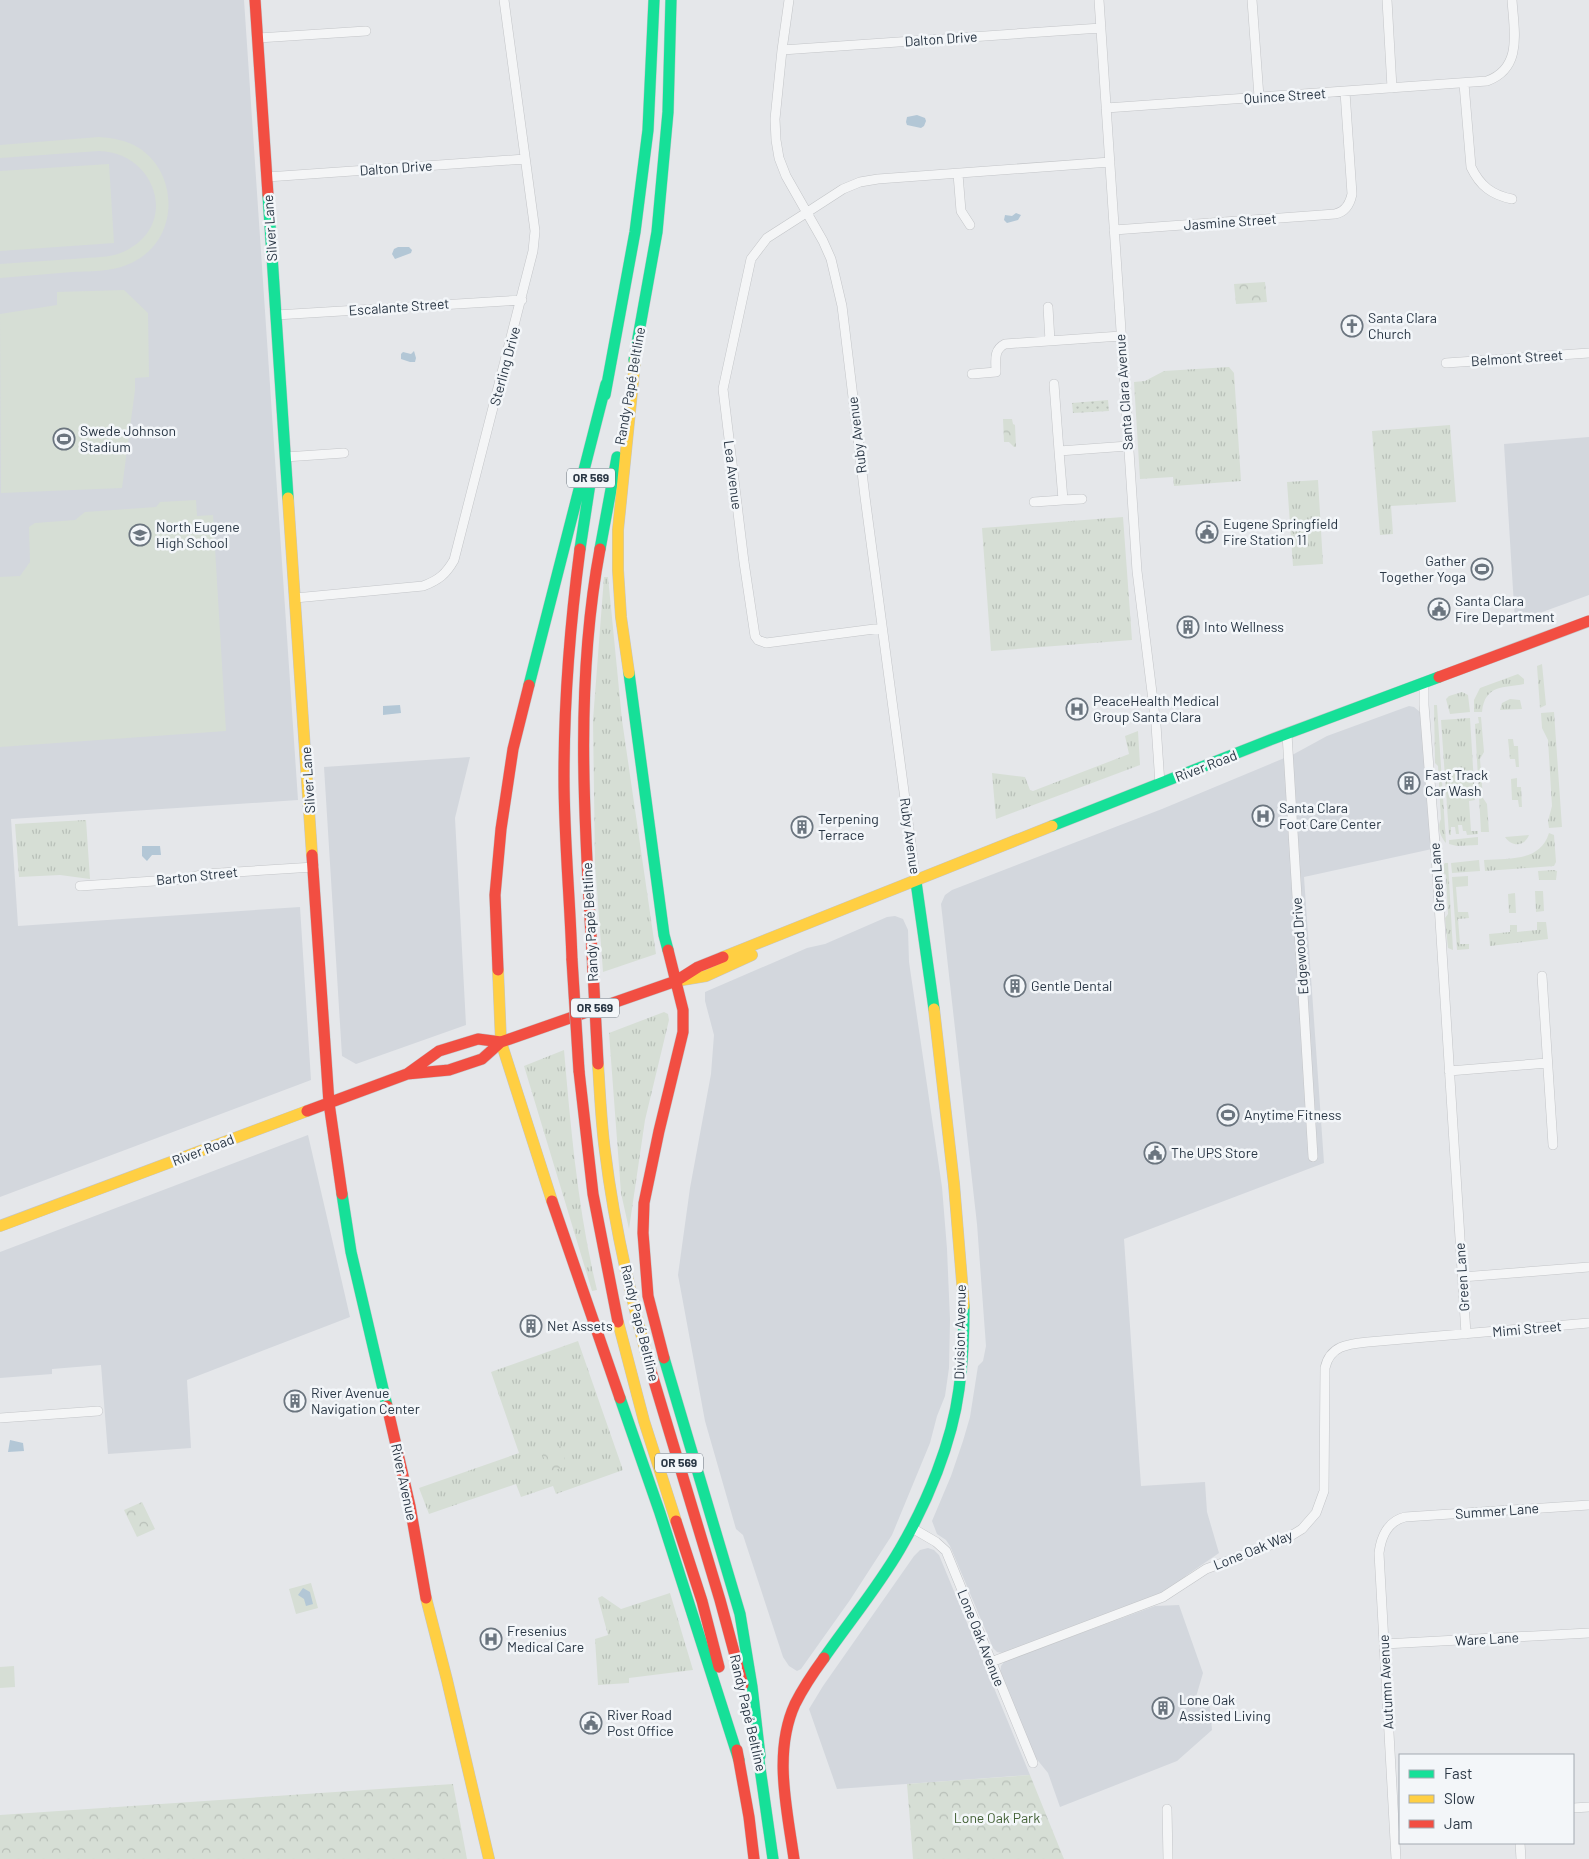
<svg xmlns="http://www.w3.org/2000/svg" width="1589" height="1859" font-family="Barlow,sans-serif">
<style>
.built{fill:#d3d7dd}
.grass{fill:url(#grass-tufts)}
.park{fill:url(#park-crowns)}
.garden{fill:url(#garden-dots)}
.pitch{fill:#d6ded5}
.water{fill:#b3c7d6}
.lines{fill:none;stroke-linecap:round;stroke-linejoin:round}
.street-casing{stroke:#c3c5c8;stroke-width:10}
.fast-casing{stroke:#c3c5c8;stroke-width:12}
.slow-casing{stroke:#c3c5c8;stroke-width:12}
.jam-casing{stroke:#c3c5c8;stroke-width:12}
.street{stroke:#f4f5f6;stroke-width:9}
.fast{stroke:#16e098;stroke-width:11}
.slow{stroke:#ffcf43;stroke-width:11}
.jam{stroke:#f24e42;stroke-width:11}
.jam-bridge-casing{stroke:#b7babf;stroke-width:12;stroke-linecap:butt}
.jam-bridge{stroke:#f24e42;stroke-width:11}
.labels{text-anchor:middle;stroke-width:5;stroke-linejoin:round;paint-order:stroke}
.shield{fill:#f3f6f9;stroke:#66707b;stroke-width:1}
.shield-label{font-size:12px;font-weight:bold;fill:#2a3745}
.street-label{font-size:14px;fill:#2a3745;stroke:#f3f6f9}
.poi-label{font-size:14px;fill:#2a3745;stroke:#f3f6f9;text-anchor:start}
.park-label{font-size:14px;fill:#436136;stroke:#f3f6f9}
</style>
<defs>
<pattern id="grass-tufts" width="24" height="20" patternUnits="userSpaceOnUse" patternTransform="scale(1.25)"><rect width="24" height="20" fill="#d6ded5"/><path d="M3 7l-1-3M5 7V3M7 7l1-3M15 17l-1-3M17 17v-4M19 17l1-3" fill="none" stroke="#b8bfb8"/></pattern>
<pattern id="park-crowns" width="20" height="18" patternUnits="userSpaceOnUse" patternTransform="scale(1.25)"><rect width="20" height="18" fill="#d6ded5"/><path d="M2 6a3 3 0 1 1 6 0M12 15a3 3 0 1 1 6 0" fill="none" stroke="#b8bfb8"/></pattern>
<pattern id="garden-dots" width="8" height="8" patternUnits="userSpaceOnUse" patternTransform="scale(1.25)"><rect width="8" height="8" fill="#d6ded5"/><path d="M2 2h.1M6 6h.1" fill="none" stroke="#b8bfb8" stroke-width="1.8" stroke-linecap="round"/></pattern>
</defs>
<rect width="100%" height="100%" fill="#e5e7ea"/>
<path class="built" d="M0,0H244L298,800L11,819L18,926L300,907L311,1080L0,1197Z
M1589,437V595L1515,622L1504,444Z
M1409,706L1414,707L1420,712L1423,721L1432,849L1304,877L1324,1163L1124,1239L1141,1486L1205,1482L1207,1512L1219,1553L1187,1575L1173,1587L1162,1593L1003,1653L997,1652L993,1648L950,1546L946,1540L937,1534L932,1521L951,1476L963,1441L970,1417L978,1366L983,1361L986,1346L977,1224L941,904L945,895L952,890L1162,809L1294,754L1327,736Z
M470,757L455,818L466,1025L356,1064L342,1056L324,767Z
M895,916L903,919L908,930L909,962L942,1187L947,1249L950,1320L949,1368L945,1396L937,1416L930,1443L892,1535L850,1600L801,1669L797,1671L789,1666L783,1657L743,1535L736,1529L705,1421L678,1275L690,1188L711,1074L714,1035L705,1001V992L807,948L825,944L887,917Z
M308,1135L350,1317L187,1380L191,1448L108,1454L101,1365L52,1369V1374L0,1378V1252Z
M928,1548L934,1550L939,1555L1030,1775L837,1789L809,1709L823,1686L914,1556L920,1550Z
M1179,1605L1203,1673L1196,1697L1209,1696L1212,1730L1177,1761L1060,1807L1048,1773L1035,1757L1000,1674L1001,1666L1005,1661L1155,1606Z"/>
<path class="grass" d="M1229,367L1234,373L1241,481L1174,486L1173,477L1140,479L1134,382L1145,381L1164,371Z
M1450,425L1456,502L1391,506L1393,534L1380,535L1372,431Z
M1318,480L1323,564L1293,566L1287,482Z
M1123,517L1132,640L991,651L982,528Z
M604,577H608L622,720L656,954L603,972L595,863L593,720Z
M1542,664L1546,705L1540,708L1537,666Z
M1518,674L1524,679V684C1504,688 1485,684 1482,712H1474V700L1480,688Z
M1462,692L1468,695L1470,712L1450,714L1446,699L1449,696Z
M1510,699L1520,700L1522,709L1500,710L1502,703Z
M1434,705H1437L1446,843C1440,836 1437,827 1441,819L1438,766L1435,763Z
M1554,712L1562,827L1549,828L1548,821L1552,806L1548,740L1542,728L1541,713Z
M1478,717H1481L1484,752L1480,759L1483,798L1487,804L1489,832H1481L1475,724L1479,723Z
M1470,718L1475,800L1469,801L1471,831H1478V834L1467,835L1466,831H1463L1462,825H1458L1459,834H1456L1455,827H1451V835H1449L1441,720Z
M1138,731L1140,765L996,819L992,773L1025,777L1030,790L1033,791L1129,754L1125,736Z
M1508,739H1513L1514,746H1518L1519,767H1516L1515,759H1510Z
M1517,778V787H1521L1522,807H1519L1518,800H1512L1511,779Z
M86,820L90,879L60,875L19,877L15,824Z
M1549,833L1554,835L1556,862L1554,866L1485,871L1484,860C1510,858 1540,862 1549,833Z
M1529,835C1524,847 1512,847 1505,837Z
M1478,837V845L1457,846L1449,844V840Z
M1479,860L1480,871L1452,873L1451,863Z
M1445,863H1448L1453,950L1448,948L1445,918L1448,914L1446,875L1443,872L1442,866Z
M1554,870L1557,871L1556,880H1539L1538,871Z
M1468,876V886L1456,887L1458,912H1468L1469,918L1458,919L1460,944H1469V949L1457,950L1452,877Z
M1535,891H1543L1544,911L1536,912Z
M1515,893L1516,913H1509L1508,894Z
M1537,922H1546L1548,939L1490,946L1489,934L1510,932V925H1517V932L1537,930Z
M664,1012L668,1014L669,1020L645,1120L629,1229L621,1193L609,1033Z
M564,1050C571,1131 578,1211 597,1290L592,1291L524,1066Z
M578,1341L623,1470L556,1494L553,1486L521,1497L516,1484L429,1514L419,1488L519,1453L491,1372Z
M670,1593L693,1670L629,1678V1683L598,1685L595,1639L608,1635L598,1598L602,1596L621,1609Z"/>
<path class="park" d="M1265,282L1267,302L1236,304L1234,284Z
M1003,419H1012L1013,424L1015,425L1016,447H1014L1009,442H1004Z
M561,1446L567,1466L548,1472L542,1452Z
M142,1502L155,1529L137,1537L124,1510Z
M1030,1775L1064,1859H913L907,1784Z
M453,1784L467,1859H0V1815Z"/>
<path class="garden" d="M1108,400L1109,411L1073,413L1072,403Z"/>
<path class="pitch" d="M99,137C113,138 126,140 139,148C179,174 179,238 135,261C116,272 93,271 72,272C48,274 24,276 0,278V264C24,262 48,261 73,259C91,257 112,259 129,249C179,221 154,152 99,151L0,158V145Z
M109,164L114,243L0,251V171Z
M124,290L148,313L149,377L135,378V390L122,488L1,493L0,314L57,305V292Z
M196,500L197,516L213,515L226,731L0,747V577L20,576L30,562L29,527L35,523L75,520L85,512L156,507L160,502Z
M311,1583L318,1608L296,1614L289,1589Z
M14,1666L15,1687L0,1688V1667Z"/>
<path class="water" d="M917,115L925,118L926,121L924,126L921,128L907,125L906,122L907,117Z
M1016,213L1021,215L1018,220L1007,223L1004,220L1005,215L1012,216Z
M398,247H409L412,250L411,253L395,259L392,254L394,249Z
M414,351L416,358L415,362H410L401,359V354L403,352L411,354Z
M400,705L401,713L383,715V706Z
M142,846H160L161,855H152L147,861L142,856Z
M10,1440L23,1443L24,1451L8,1452Z
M303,1588L310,1592L313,1604L306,1606L304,1599L298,1595Z"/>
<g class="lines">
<g class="street-casing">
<path id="street" d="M789,0L782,50L775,119L776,140L779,158L786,176L823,241L831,259L842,306L865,497L916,882
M1099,0L1137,571L1156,725L1160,784
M1252,0L1259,97
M1387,0L1392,88
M258,38L366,31
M782,50L1101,28
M1464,84L1471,167C1480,186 1492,195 1512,199
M1106,108L1487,81C1523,68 1514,31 1512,0
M958,174L961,211L970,225
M267,177L525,159
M1114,230L1335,214C1345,212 1350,204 1352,194L1345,92
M1048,307L1050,341
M276,315L522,300
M1446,363L1589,353
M972,374L996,372C996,361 993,350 1005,344L1121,336
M1054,384L1059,451L1128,446
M285,457L344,453
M1063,500L1082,499
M1034,502L1063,500L1059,451
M295,598L423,586C439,580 446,574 454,560L533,251L535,231L504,0
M882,628L766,643L758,640L755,636L744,562L723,389L751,259L767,238L806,213L843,189L860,182L878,179L1110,162
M1424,683V705L1436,856L1466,1334
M1287,734L1313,1157
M80,886L184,879L204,874L314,867
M1542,976L1553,1145
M1449,1071L1547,1063
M1462,1277L1589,1267
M0,1418L98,1411
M912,1528L936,1542L946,1551L1033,1763
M1384,1644L1589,1633
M991,1662L1163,1597L1206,1569L1284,1540L1302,1529L1316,1513L1324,1491L1325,1368C1330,1345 1349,1344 1368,1342L1589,1323
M1573,1808L1589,1807
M1167,1809L1168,1859
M1520,1843L1521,1859
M1396,1859L1379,1553C1381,1537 1388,1521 1405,1517L1589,1505"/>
</g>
<g class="fast-casing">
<path id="fast" d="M268,195L288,498
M634,360L657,232L668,112L671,0
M605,395L635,232L648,130L654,0
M580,549L591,477
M600,549L617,457
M629,673L664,935L668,950
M529,685L606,384
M1052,826L1270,740L1439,677
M916,882L934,1009
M342,1194L351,1252L387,1406
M664,1358L740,1614L752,1687L760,1756
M620,1398L660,1513L739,1760
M824,1658C849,1622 878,1587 900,1549C927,1503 952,1443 959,1389C963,1361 964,1334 964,1306
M757,1747L773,1859"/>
</g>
<g class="slow-casing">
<path id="slow" d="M288,498L312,855
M629,673L621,617L618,570V530L636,352
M723,957L1052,826
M498,970L501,1042L552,1201
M676,981L706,976L752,955
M934,1009L954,1184L964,1306
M598,1064C600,1093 601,1122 605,1151C614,1225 631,1299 651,1371
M0,1226L307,1111
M618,1322L644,1421L676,1521
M426,1598L447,1680L489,1859"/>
</g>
<g class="jam-casing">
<path id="jam" d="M255,0L268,195
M1439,677L1589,621
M312,855L329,1103L342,1194
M592,952C584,818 575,682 600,549
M572,960C570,899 564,838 564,777C564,701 570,625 580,549
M498,970L495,895L501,829L513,749L529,685
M579,1071L593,1194L618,1322
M407,1074L449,1070L482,1059L501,1042L676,981L698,967L723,957
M307,1111L407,1074L439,1051L478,1039L501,1042
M552,1201L620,1398
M664,1358L648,1296L643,1233L644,1203L659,1131L683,1032V1010L668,950
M651,1371L720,1600L743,1685
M387,1406L410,1506L426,1598
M676,1521L702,1601L719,1667
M737,1750L749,1817L754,1859
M794,1859C787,1809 773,1752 795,1704C803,1688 813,1673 824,1658"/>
</g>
<use href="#street" class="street"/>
<use href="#fast" class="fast"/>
<use href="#slow" class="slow"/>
<use href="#jam" class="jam"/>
<g class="jam-bridge-casing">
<path id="jam-bridge" d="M592,952L598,1064
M572,960L579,1071"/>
</g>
<use href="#jam-bridge" class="jam-bridge"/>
</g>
<defs>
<g id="church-ring" transform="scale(1.125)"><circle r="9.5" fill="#f3f6f9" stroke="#6b757f" stroke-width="1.5"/><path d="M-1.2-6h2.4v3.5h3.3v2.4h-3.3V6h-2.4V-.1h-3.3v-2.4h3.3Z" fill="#6b757f"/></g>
<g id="stadium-ring" transform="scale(1.125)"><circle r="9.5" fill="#f3f6f9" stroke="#6b757f" stroke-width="1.5"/><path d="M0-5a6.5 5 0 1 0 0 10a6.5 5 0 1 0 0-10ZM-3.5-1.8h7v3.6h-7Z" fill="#6b757f"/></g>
<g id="civic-ring" transform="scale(1.125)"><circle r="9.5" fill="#f3f6f9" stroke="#6b757f" stroke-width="1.5"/><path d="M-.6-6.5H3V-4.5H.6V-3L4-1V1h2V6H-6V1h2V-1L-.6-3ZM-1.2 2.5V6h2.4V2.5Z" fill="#6b757f"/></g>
<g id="school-ring" transform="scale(1.125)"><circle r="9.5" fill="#f3f6f9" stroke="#6b757f" stroke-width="1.5"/><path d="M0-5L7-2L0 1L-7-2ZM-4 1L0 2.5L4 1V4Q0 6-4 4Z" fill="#6b757f"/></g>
<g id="building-ring" transform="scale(1.125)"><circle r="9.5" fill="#f3f6f9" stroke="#6b757f" stroke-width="1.5"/><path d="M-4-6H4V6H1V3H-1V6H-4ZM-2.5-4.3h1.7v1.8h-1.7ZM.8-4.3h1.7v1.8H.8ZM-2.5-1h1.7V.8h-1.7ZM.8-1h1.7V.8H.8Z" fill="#6b757f"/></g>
<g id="hospital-ring" transform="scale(1.125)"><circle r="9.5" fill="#f3f6f9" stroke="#6b757f" stroke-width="1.5"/><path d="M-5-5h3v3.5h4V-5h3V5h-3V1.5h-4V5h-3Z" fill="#6b757f"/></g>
</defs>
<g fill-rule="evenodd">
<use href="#church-ring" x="1352" y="326"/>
<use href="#stadium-ring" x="64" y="439"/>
<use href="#civic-ring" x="1207" y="532"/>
<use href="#school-ring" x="140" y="535"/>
<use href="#stadium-ring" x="1482" y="569"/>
<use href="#civic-ring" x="1439" y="609"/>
<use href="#building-ring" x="1188" y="627"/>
<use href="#hospital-ring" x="1077" y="709"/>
<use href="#building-ring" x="1409" y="783"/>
<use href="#hospital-ring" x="1263" y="816"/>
<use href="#building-ring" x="802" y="827"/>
<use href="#building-ring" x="1015" y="986"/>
<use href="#stadium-ring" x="1228" y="1115"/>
<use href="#civic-ring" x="1155" y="1153"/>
<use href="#building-ring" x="531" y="1326"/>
<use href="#building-ring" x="295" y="1401"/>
<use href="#hospital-ring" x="491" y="1639"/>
<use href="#building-ring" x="1163" y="1708"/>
<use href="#civic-ring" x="591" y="1723"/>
</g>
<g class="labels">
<g class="shield">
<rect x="567" y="468.5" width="48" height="19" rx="4"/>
<rect x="571" y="998.5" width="48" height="19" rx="4"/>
<rect x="655" y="1453.5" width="48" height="19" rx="4"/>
</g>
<g class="shield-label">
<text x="591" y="482">OR 569</text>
<text x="595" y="1012">OR 569</text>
<text x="679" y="1467">OR 569</text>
</g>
<g class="street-label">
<text transform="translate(941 39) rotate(-4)" y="5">Dalton Drive</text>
<text transform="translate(1285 96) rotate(-4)" y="5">Quince Street</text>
<text transform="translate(396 168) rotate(-4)" y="5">Dalton Drive</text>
<text transform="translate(1230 222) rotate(-4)" y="5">Jasmine Street</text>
<text transform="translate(270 228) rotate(-94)" y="5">Silver Lane</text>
<text transform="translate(399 307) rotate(-4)" y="5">Escalante Street</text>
<text transform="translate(1517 358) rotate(-4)" y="5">Belmont Street</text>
<text transform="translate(505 366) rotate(-75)" y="5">Sterling Drive</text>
<text transform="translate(630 386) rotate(-80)" y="5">Randy Papé Beltline</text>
<text transform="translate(1124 392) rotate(-94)" y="5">Santa Clara Avenue</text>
<text transform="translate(857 435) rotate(-97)" y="5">Ruby Avenue</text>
<text transform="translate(733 475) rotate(83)" y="5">Lea Avenue</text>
<text transform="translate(1206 766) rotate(-21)" y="5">River Road</text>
<text transform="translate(308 780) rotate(-94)" y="5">Silver Lane</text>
<text transform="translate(910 836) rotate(82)" y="5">Ruby Avenue</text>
<text transform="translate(197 876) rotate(-6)" y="5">Barton Street</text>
<text transform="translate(1437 877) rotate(-94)" y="5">Green Lane</text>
<text transform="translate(590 922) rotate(-93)" y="5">Randy Papé Beltline</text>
<text transform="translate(1300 946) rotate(-94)" y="5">Edgewood Drive</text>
<text transform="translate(203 1150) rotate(-21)" y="5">River Road</text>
<text transform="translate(1462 1277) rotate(-94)" y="5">Green Lane</text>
<text transform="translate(640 1323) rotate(76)" y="5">Randy Papé Beltline</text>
<text transform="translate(1527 1329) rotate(-5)" y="5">Mimi Street</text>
<text transform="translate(960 1332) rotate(-89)" y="5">Division Avenue</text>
<text transform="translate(404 1482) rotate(78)" y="5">River Avenue</text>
<text transform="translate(1497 1511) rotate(-4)" y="5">Summer Lane</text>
<text transform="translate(1253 1550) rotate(-22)" y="5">Lone Oak Way</text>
<text transform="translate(981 1638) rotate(68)" y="5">Lone Oak Avenue</text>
<text transform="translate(1487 1639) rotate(-3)" y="5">Ware Lane</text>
<text transform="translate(1386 1682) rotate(-93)" y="5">Autumn Avenue</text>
<text transform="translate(748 1713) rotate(77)" y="5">Randy Papé Beltline</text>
</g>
<g class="poi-label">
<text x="1368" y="323">Santa Clara<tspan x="1368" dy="16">Church</tspan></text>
<text x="80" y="436">Swede Johnson<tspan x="80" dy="16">Stadium</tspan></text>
<text x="1223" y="529">Eugene Springfield<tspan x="1223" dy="16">Fire Station 11</tspan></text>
<text x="156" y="532">North Eugene<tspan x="156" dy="16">High School</tspan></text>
<text x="1466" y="566" text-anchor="end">Gather<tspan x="1466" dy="16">Together Yoga</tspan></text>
<text x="1455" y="606">Santa Clara<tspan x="1455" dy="16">Fire Department</tspan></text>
<text x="1204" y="632">Into Wellness</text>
<text x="1093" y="706">PeaceHealth Medical<tspan x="1093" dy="16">Group Santa Clara</tspan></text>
<text x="1425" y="780">Fast Track<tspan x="1425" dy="16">Car Wash</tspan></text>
<text x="1279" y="813">Santa Clara<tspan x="1279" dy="16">Foot Care Center</tspan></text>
<text x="818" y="824">Terpening<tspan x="818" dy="16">Terrace</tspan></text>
<text x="1031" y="991">Gentle Dental</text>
<text x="1244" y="1120">Anytime Fitness</text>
<text x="1171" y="1158">The UPS Store</text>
<text x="547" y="1331">Net Assets</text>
<text x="311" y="1398">River Avenue<tspan x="311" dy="16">Navigation Center</tspan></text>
<text x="507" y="1636">Fresenius<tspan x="507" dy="16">Medical Care</tspan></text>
<text x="1179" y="1705">Lone Oak<tspan x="1179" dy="16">Assisted Living</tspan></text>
<text x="607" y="1720">River Road<tspan x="607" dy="16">Post Office</tspan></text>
</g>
<g class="park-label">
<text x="997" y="1823">Lone Oak Park</text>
</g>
</g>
<rect x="1399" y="1754" width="175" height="90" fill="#f3f6f9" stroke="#a3aab1"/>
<rect x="1409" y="1770" width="25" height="8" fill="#16e098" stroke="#a3aab1"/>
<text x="1444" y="1779" font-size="15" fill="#2a3745">Fast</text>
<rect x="1409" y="1795" width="25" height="8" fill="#ffcf43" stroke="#a3aab1"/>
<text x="1444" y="1804" font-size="15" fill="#2a3745">Slow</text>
<rect x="1409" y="1820" width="25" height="8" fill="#f24e42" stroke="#a3aab1"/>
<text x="1444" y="1829" font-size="15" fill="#2a3745">Jam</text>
</svg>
